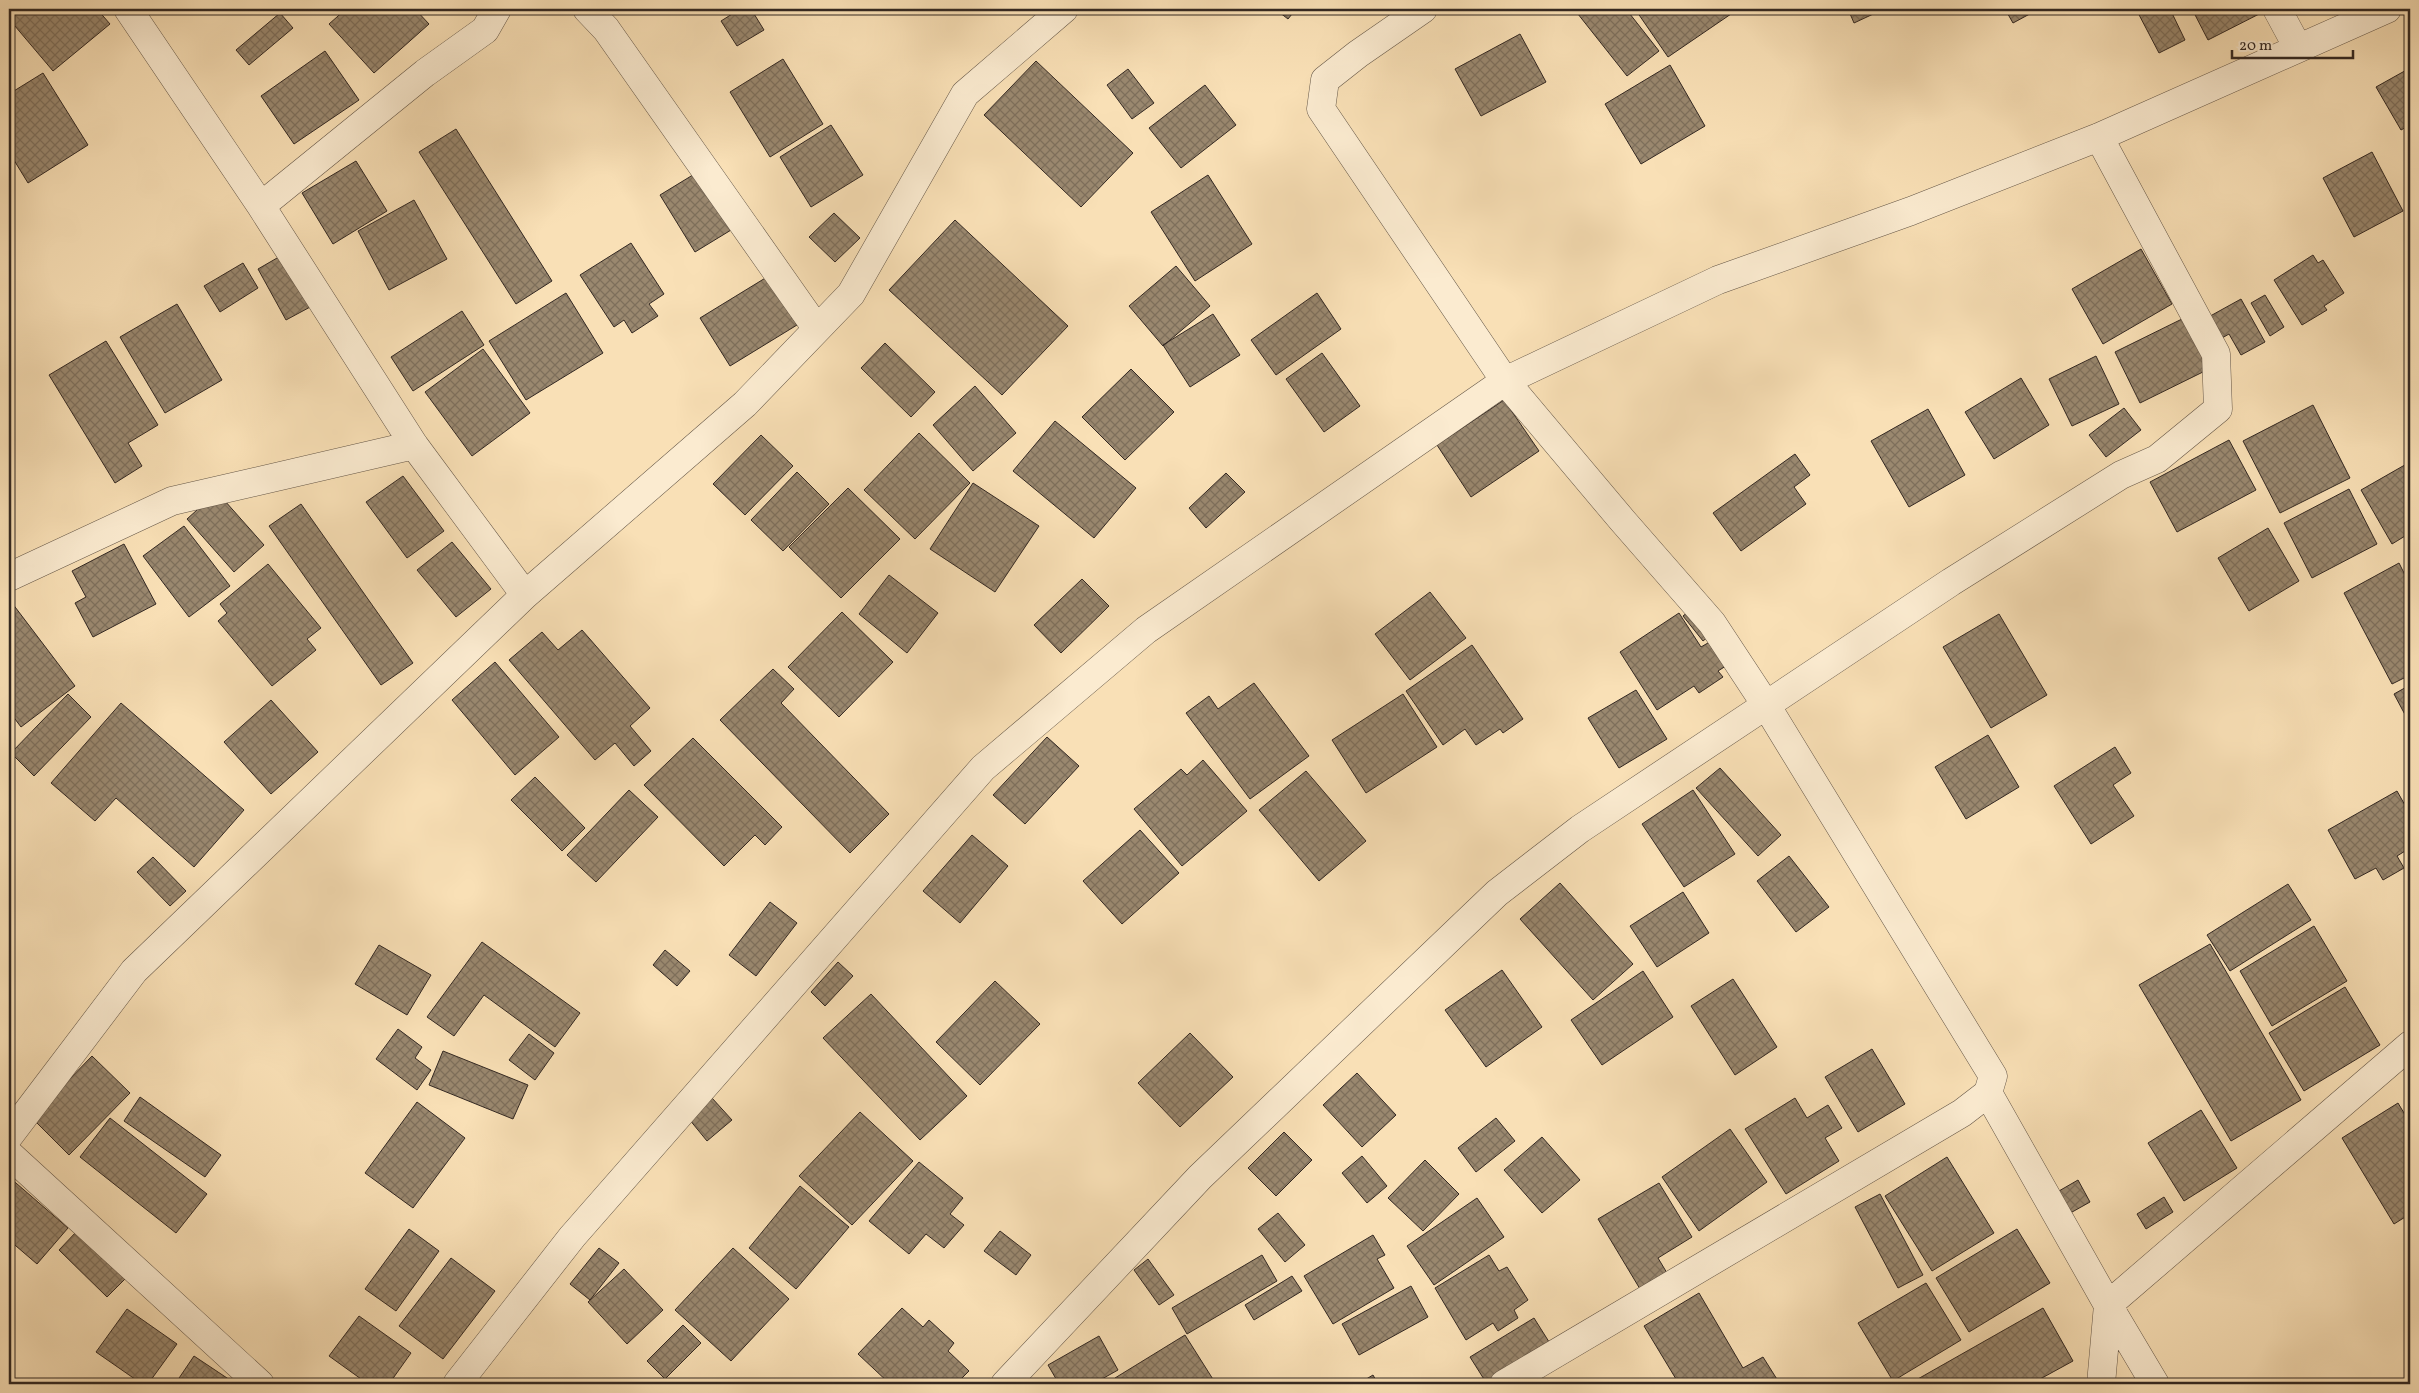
<svg xmlns="http://www.w3.org/2000/svg" width="2419" height="1393" font-family="Vollkorn,serif">
<style>
.building{fill:url(#building-cross-hatch);stroke:#332822}
.lines{fill:none;stroke-linecap:round;stroke-linejoin:round}
.minor-casing{stroke:#645647;stroke-width:29}
.minor{stroke:#fbebd0;stroke-width:28}
</style>
<defs>
<pattern id="building-cross-hatch" width="8" height="8" patternUnits="userSpaceOnUse" patternTransform="scale(1.25)"><rect width="8" height="8" fill="#9a886f"/><path d="M0 0l8 8M0 8l8-8" fill="none" stroke="#7e6f5b"/></pattern>
</defs>
<rect width="100%" height="100%" fill="#f9e0b6"/>
<filter id="stains"><feTurbulence type="fractalNoise" baseFrequency=".004" numOctaves="4"/><feColorMatrix values="0 0 0 0 .2 0 0 0 0 .09 0 0 0 0 .02 0 0 0 .5 -.17"/></filter>
<radialGradient id="worn" r=".72"><stop offset=".6" stop-color="#630" stop-opacity="0"/><stop offset="1" stop-color="#630" stop-opacity=".3"/></radialGradient>
<path class="building" d="M20,9H97L110,24L53,71L9,19Z
M346,9H415L429,24L374,73L329,24Z
M740,9H751L764,30L737,46L721,21Z
M1275,9H1296L1288,19Z
M1574,9H1626L1659,51L1627,76Z
M1635,9H1728L1731,14L1668,57Z
M1848,9H1884L1854,23Z
M2005,9H2039L2013,23Z
M2136,9H2170L2185,40L2159,53Z
M2192,9H2267V10L2208,40Z
M280,13L293,28L249,65L236,50Z
M1520,34L1546,82L1481,116L1455,69Z
M325,51L359,100L294,144L261,96Z
M783,59L823,124L770,157L730,92Z
M1036,61L1133,153L1081,207L984,115Z
M1670,65L1705,126L1641,164L1605,104Z
M2410,68V125L2401,130L2376,87Z
M1128,69L1154,103L1132,119L1107,85Z
M43,73L88,145L28,183L9,152V94Z
M1205,85L1236,125L1181,168L1149,128Z
M831,125L863,175L811,207L780,157Z
M456,129L552,281L516,304L419,152Z
M2372,152L2403,211L2354,237L2323,178Z
M356,161L387,211L333,244L302,193Z
M701,170L736,227L695,252L660,195Z
M1208,175L1252,244L1195,281L1151,212Z
M414,200L447,259L389,290L358,231Z
M834,213L860,238L835,262L809,237Z
M955,220L1068,326L1002,395L889,290Z
M631,243L664,294L649,304L658,316L632,333L624,320L614,327L580,275Z
M2141,249L2172,304L2103,344L2072,289Z
M284,254L312,306L286,320L258,269Z
M2313,255L2318,263L2323,260L2344,293L2324,306L2327,310L2302,325L2274,280Z
M243,263L258,288L220,312L204,286Z
M1176,266L1210,306L1163,346L1129,306Z
M767,277L797,325L730,366L700,318Z
M566,293L603,353L526,400L489,341Z
M1317,293L1341,329L1276,375L1251,340Z
M2265,295L2284,327L2270,336L2251,303Z
M2241,299L2265,342L2241,355L2229,334L2215,342L2203,320Z
M177,304L222,380L165,413L120,337Z
M462,311L484,345L413,391L391,357Z
M1213,314L1240,355L1190,387L1163,345Z
M2186,317L2211,368L2140,403L2115,352Z
M106,341L158,425L128,443L142,466L115,483L49,375Z
M885,343L935,392L911,417L861,368Z
M483,349L530,413L472,456L425,392Z
M1322,353L1360,406L1324,432L1286,379Z
M2096,356L2119,404L2072,426L2049,379Z
M1131,369L1174,412L1125,460L1082,417Z
M2021,378L2049,425L1994,459L1965,412Z
M975,386L1016,433L973,471L933,425Z
M1504,400L1539,451L1471,497L1437,445Z
M2313,405L2350,478L2280,513L2243,441Z
M2124,408L2141,430L2106,457L2089,435Z
M1928,409L1965,475L1909,507L1871,441Z
M1055,421L1136,488L1094,538L1013,471Z
M919,433L970,483L915,539L864,490Z
M761,435L793,466L745,515L713,484Z
M2229,440L2256,490L2177,532L2150,482Z
M1795,454L1810,475L1794,487L1806,504L1741,551L1713,513Z
M2410,462V533L2392,544L2361,490Z
M797,472L829,504L783,551L751,520Z
M1226,473L1245,492L1206,528L1189,508Z
M403,476L444,531L407,558L366,502Z
M973,483L1039,526L995,592L930,549Z
M848,488L900,539L841,598L789,547Z
M2349,489L2377,544L2312,578L2284,523Z
M217,492L264,545L234,572L187,519Z
M301,504L413,663L381,685L269,526Z
M184,526L230,586L189,617L143,556Z
M2268,528L2299,581L2249,611L2218,558Z
M452,542L491,589L456,617L417,570Z
M124,544L156,604L93,637L75,603L86,597L72,571Z
M2399,563L2410,585V675L2392,684L2344,593Z
M268,564L321,628L307,639L316,650L272,686L218,621L227,613L220,604Z
M889,575L938,613L907,653L859,614Z
M1082,579L1109,606L1061,653L1034,625Z
M1430,592L1466,638L1410,680L1375,634Z
M9,599L75,686L21,727L9,711Z
M1694,607L1714,632L1703,641L1683,616Z
M842,612L893,662L839,717L788,667Z
M1679,613L1701,647L1713,640L1729,664L1718,671L1723,677L1699,693L1694,686L1657,710L1620,652Z
M1999,614L2047,695L1991,728L1943,647Z
M582,630L650,708L630,726L651,751L634,766L615,743L595,760L509,660L542,632L558,650Z
M1472,645L1523,719L1503,733L1500,729L1476,745L1465,729L1443,745L1406,691Z
M495,662L559,737L515,775L452,700Z
M773,669L794,689L781,703L889,814L850,853L720,720Z
M1254,683L1309,756L1250,799L1186,713L1209,696L1218,709Z
M2410,685V724L2394,694Z
M1636,690L1667,739L1619,768L1588,718Z
M68,694L91,717L34,776L11,753Z
M1403,694L1437,747L1366,793L1332,740Z
M271,700L318,752L271,794L224,742Z
M121,703L244,810L194,867L116,798L95,821L51,783Z
M1988,735L2019,787L1966,819L1935,767Z
M1047,737L1079,766L1025,824L993,795Z
M693,738L782,827L765,845L755,835L724,866L644,785Z
M2115,747L2131,773L2113,785L2134,816L2091,844L2054,786Z
M1203,760L1247,811L1182,866L1134,809L1181,769L1187,775Z
M1720,768L1781,835L1758,856L1696,788Z
M1306,771L1366,841L1319,881L1259,810Z
M535,777L585,828L562,851L511,800Z
M629,790L658,817L596,882L567,855Z
M1693,790L1735,854L1684,887L1642,824Z
M2397,791L2410,814V848L2397,856L2404,868L2383,880L2376,868L2355,879L2328,830Z
M1140,830L1179,873L1122,924L1083,881Z
M972,835L1008,866L960,923L923,891Z
M1789,856L1829,907L1796,932L1757,881Z
M153,857L186,891L170,906L137,872Z
M1560,883L1633,964L1593,1000L1520,919Z
M2288,884L2311,920L2230,971L2207,935Z
M1683,892L1709,933L1657,967L1630,926Z
M770,902L797,923L756,976L729,955Z
M2314,926L2347,981L2272,1026L2240,971Z
M482,942L580,1013L555,1047L484,995L454,1036L427,1017Z
M2210,944L2301,1100L2231,1141L2139,985Z
M379,945L431,975L407,1015L355,984Z
M665,950L690,971L677,986L653,965Z
M838,962L853,976L825,1006L811,992Z
M1502,970L1542,1027L1486,1067L1445,1010Z
M1643,971L1673,1017L1602,1065L1571,1020Z
M1733,979L1777,1047L1735,1075L1691,1006Z
M995,981L1040,1024L980,1085L936,1042Z
M2345,987L2380,1045L2304,1091L2269,1033Z
M871,994L967,1096L920,1140L823,1038Z
M398,1029L422,1047L415,1058L431,1070L417,1090L376,1059Z
M1190,1033L1233,1077L1180,1127L1138,1083Z
M529,1034L554,1053L535,1080L509,1060Z
M1872,1049L1905,1104L1858,1132L1825,1077Z
M443,1051L528,1085L513,1119L429,1085Z
M92,1056L130,1093L69,1155L32,1118Z
M1357,1073L1396,1115L1362,1147L1323,1105Z
M140,1097L221,1155L205,1177L124,1121Z
M712,1098L732,1120L707,1141L689,1119Z
M1795,1098L1807,1118L1828,1105L1842,1128L1825,1138L1839,1161L1786,1194L1745,1129Z
M417,1102L465,1138L413,1208L365,1173Z
M2398,1103L2410,1123V1214L2394,1224L2342,1138Z
M2201,1110L2237,1168L2184,1201L2148,1143Z
M860,1112L913,1161L852,1225L799,1176Z
M110,1118L207,1194L176,1233L80,1157Z
M1496,1118L1515,1141L1476,1172L1458,1148Z
M1730,1129L1767,1182L1699,1231L1662,1177Z
M1284,1132L1312,1160L1276,1196L1248,1168Z
M1542,1137L1580,1180L1542,1213L1504,1170Z
M1362,1156L1387,1186L1367,1203L1342,1173Z
M1947,1157L1994,1233L1932,1271L1885,1196Z
M1425,1160L1459,1194L1423,1231L1388,1198Z
M919,1162L963,1198L950,1214L964,1225L944,1248L926,1234L909,1254L869,1221Z
M9,1177L68,1228L37,1264L9,1240Z
M2078,1180L2090,1202L2065,1216L2052,1195Z
M1659,1183L1692,1237L1658,1258L1667,1273L1640,1289L1598,1219Z
M800,1186L849,1227L796,1289L749,1248Z
M1880,1194L1923,1275L1898,1288L1855,1207Z
M2164,1197L2173,1212L2146,1229L2137,1214Z
M1477,1198L1504,1237L1434,1285L1407,1246Z
M1278,1213L1305,1245L1285,1262L1258,1229Z
M409,1229L439,1251L396,1311L365,1289Z
M2017,1229L2050,1283L1969,1332L1936,1278Z
M77,1231L125,1279L107,1297L59,1250Z
M1000,1231L1031,1255L1016,1275L984,1251Z
M1373,1235L1385,1255L1377,1259L1394,1288L1333,1324L1304,1276Z
M599,1248L619,1263L590,1300L570,1284Z
M733,1248L789,1299L731,1361L675,1310Z
M1262,1255L1277,1281L1187,1334L1172,1308Z
M1489,1255L1499,1271L1507,1267L1528,1300L1514,1310L1518,1318L1498,1331L1493,1323L1466,1340L1435,1288Z
M451,1258L495,1291L443,1359L399,1326Z
M1148,1259L1174,1295L1159,1305L1134,1270Z
M624,1269L663,1310L627,1344L588,1302Z
M1292,1276L1302,1291L1254,1320L1245,1305Z
M1926,1283L1961,1340L1893,1381L1858,1323Z
M1411,1286L1428,1317L1359,1355L1342,1324Z
M1699,1293L1743,1368L1763,1357L1780,1384H1679L1644,1326Z
M902,1308L923,1327L929,1320L954,1343L948,1351L969,1371L956,1384H890L858,1354Z
M2043,1308L2073,1361L2031,1384H1909Z
M127,1309L177,1344L148,1384H142L96,1352Z
M359,1316L411,1353L389,1384H368L329,1356Z
M1534,1318L1551,1345L1487,1384L1470,1357Z
M683,1325L701,1343L665,1379L647,1361Z
M1185,1335L1216,1384H1119L1115,1378Z
M1099,1336L1118,1370L1093,1384H1059L1048,1365Z
M194,1356L236,1384H175Z
M1373,1375L1378,1384H1358Z"/>
<g class="lines">
<g class="minor-casing">
<path id="minor" d="M128,9L261,206L414,445L525,595
M587,9L606,29L817,329
M1423,9L1358,54L1325,80L1321,109L1505,381L1622,520L1712,623L1766,705L1993,1076L1988,1093L1962,1113L1504,1384
M2277,9L2298,48
M261,206L425,73L485,30L497,9
M9,577L172,501L414,445
M1988,1093L2108,1305L2155,1384
M9,1136L134,971L525,595L745,404L851,294L965,94L1064,9
M9,1154L260,1384
M457,1384L572,1237L983,768L1146,630L1505,381L1718,280L1911,211L2099,137L2387,9
M1005,1384L1200,1177L1497,893L1580,829L1951,582L2121,475L2157,459L2218,409L2216,354L2099,137
M2101,1384L2108,1305L2410,1045"/>
</g>
<use href="#minor" class="minor"/>
</g>
<rect width="2419" height="1393" fill="none" stroke="#f9e0b6" stroke-width="30"/>
<rect x="10" y="10" width="2399" height="1373" fill="none" stroke="#332822" stroke-width="2.5"/>
<rect x="15" y="15" width="2389" height="1363" fill="none" stroke="#332822"/>
<path d="M2232 50v8h121v-8" fill="none" stroke="#332822" stroke-width="2.5"/>
<text x="2239" y="50" font-size="15" fill="#332822" stroke="#fbebd0" stroke-width="4" paint-order="stroke">20 m</text>
<rect width="100%" height="100%" filter="url(#stains)"/>
<rect width="100%" height="100%" fill="url(#worn)"/>
</svg>
